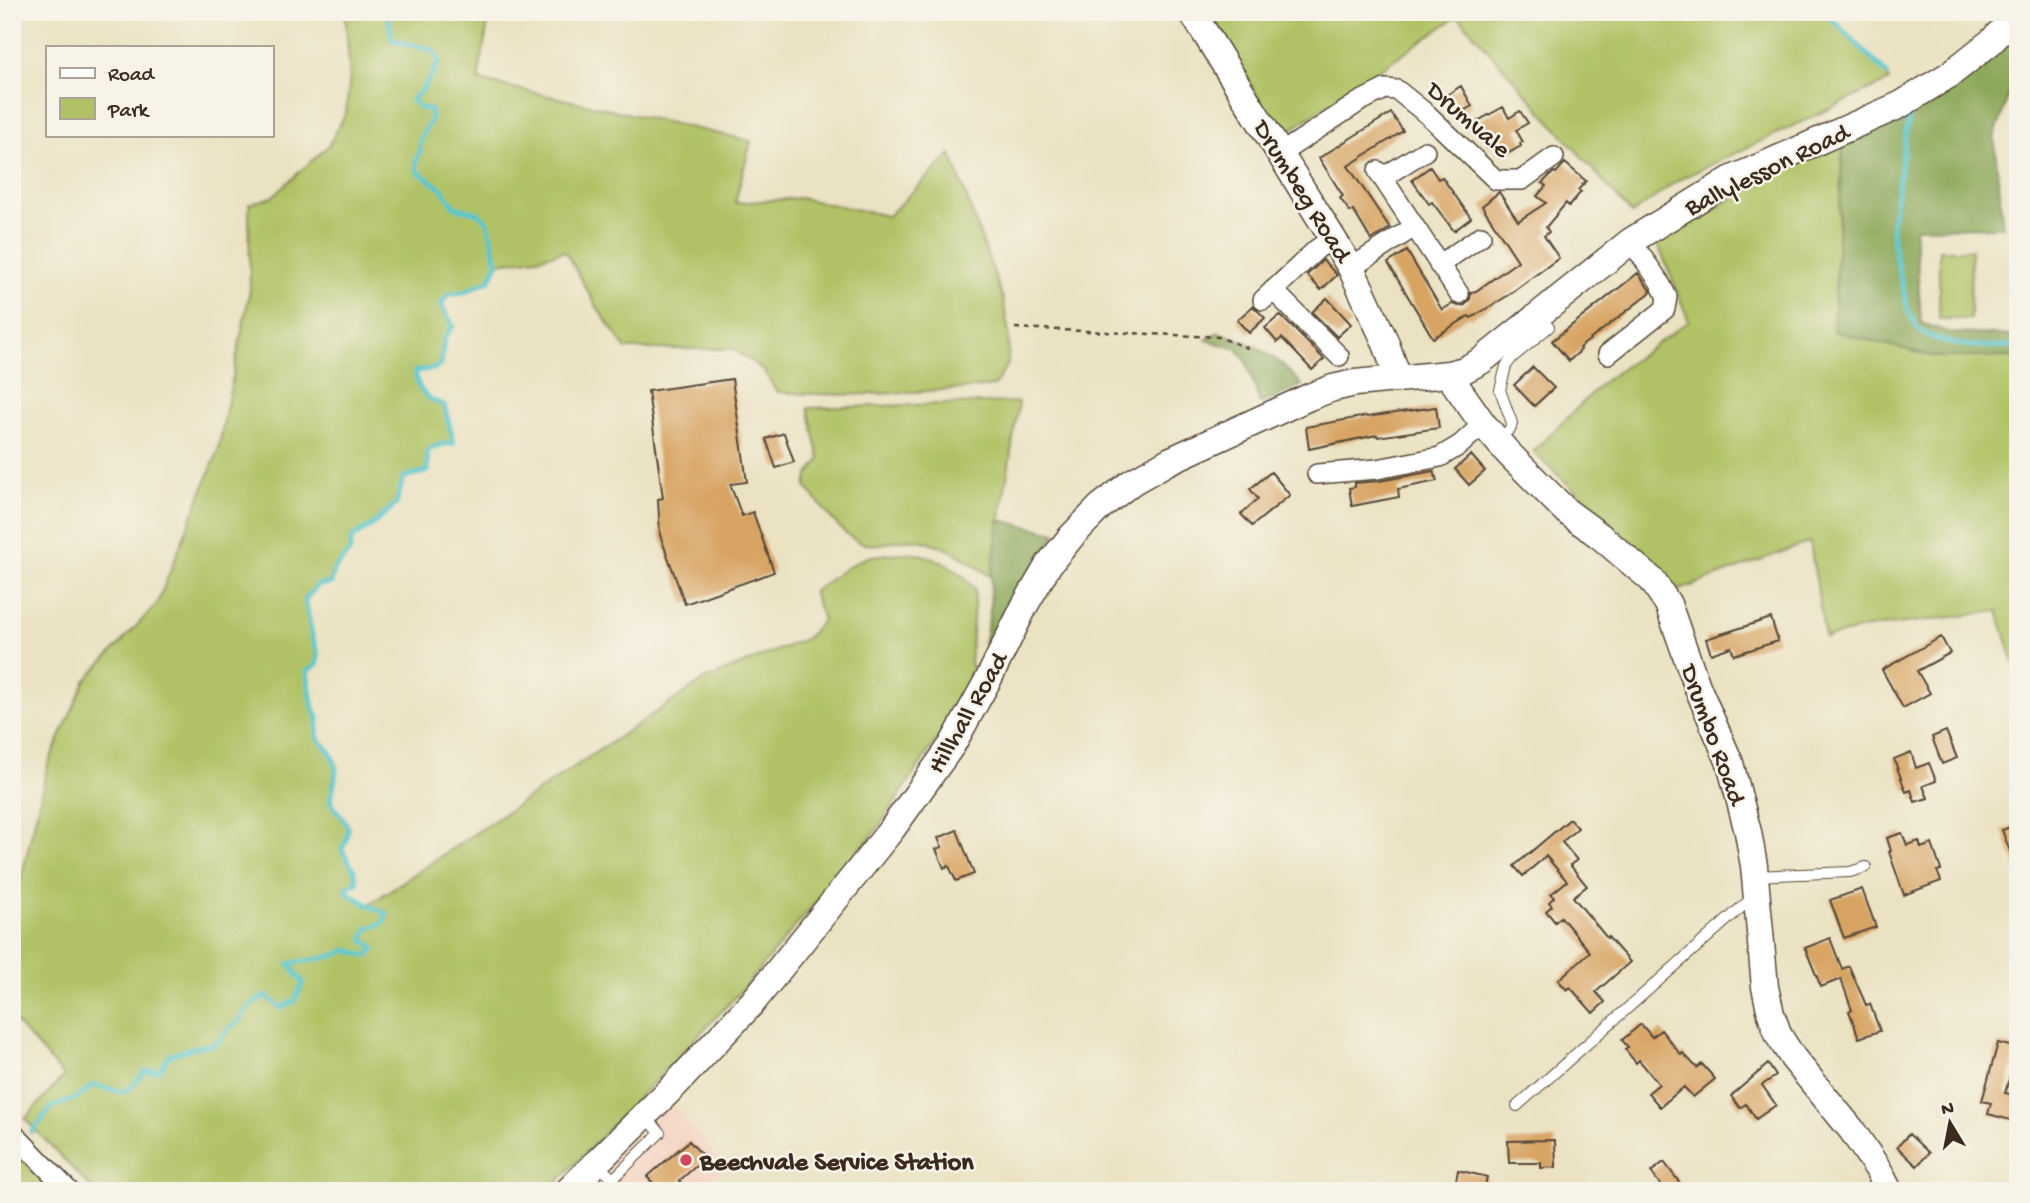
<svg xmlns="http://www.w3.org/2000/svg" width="2030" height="1203" font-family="'Gochi Hand',sans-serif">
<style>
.built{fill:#f4d3c1}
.green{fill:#b0c265;stroke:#767642;stroke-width:2}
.forest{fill:#8ca85a;stroke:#64693c;stroke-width:2}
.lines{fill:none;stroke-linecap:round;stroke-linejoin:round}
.stream{stroke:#58c6cc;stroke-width:5}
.building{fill:#d8a464}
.lane-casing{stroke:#554637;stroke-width:12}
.street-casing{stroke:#554637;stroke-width:22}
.secondary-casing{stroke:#554637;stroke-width:29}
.path{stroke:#554637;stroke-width:2.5;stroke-dasharray:5 5;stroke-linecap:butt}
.lane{stroke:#fff;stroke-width:10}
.street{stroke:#fff;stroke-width:19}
.secondary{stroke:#fff;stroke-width:26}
.poi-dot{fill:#d1495b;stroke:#f7f3e8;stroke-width:2.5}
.labels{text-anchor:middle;stroke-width:5;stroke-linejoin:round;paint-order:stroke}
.street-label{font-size:26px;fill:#3b2a1e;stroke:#f7f3e8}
.poi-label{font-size:26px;font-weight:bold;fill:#3b2a1e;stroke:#f7f3e8;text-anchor:start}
</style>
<rect width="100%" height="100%" fill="#f7f3e8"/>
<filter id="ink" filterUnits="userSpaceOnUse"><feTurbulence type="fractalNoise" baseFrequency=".0143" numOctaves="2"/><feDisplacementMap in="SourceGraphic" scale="14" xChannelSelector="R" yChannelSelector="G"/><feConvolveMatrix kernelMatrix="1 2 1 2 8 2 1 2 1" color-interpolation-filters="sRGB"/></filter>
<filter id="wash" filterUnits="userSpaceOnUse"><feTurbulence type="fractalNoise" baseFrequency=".00686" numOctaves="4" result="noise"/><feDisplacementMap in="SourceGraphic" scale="28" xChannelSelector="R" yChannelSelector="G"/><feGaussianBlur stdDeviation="1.57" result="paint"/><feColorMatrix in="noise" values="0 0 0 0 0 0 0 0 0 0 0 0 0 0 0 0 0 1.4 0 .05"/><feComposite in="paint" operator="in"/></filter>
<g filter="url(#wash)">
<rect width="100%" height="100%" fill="#ebe2c2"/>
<path class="built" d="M671,1101L724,1166L701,1191H606L594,1175Z"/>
<path class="green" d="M345,12H487L489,17L478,80L751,141L735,203L800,198L888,216L951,154L1003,299L1009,334L1008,364L994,386C922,392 849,398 777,392L763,370L733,349H626L598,309L565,251L538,258L497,263L490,280L464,292L449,294L441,303L453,326L444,339L441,365L433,369L415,371C417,392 426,399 444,405L454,443L439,445L427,451L428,471L404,477L396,504L371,526L352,538L350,551L334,570L331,583L318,585L305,599L312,636L318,655L317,664L307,672L313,708L318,717L317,737C342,761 337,771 330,801C344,824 355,821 342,850L354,870L357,883L348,886L347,892L368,905L704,680L807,638L823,620L813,592C830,580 848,564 868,557C875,555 883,555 890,554C926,550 951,561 975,589L970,664L978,677L878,828L742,990L549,1191H94L25,1119L64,1076L12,1018V917L48,764L85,681L157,604L218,451L250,290L249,204L272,197L329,145L346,113L350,76Z
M1211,12H1825L1887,74L1889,81L1678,180L1632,214L1458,16L1280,137Z
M1843,146L1833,331L1935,357H2018V677L1998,611L1867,628L1825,638L1810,542L1674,592L1664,572L1533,452L1603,382L1689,321L1657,242L1786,168Z
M1939,250H1971L1970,319H1939Z
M1019,402L991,577C967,558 934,536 902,540C887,542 873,548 859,542C840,534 820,503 806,487L808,476L820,459L808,408Z
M28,1155L61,1191H12V1169Z"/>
<path class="forest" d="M2018,28V77L2013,82L1994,138L2003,227L1915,228L1921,323L1951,333L2018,336V357H1935L1833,331L1843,146L1929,104L1988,59Z
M1218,332L1255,346L1282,364L1302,385L1260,404L1246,361L1237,349L1206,340Z
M999,520L1056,533L1018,594L996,647L984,644L990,612L991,577Z"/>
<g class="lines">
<path class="stream" d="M1825,12L1887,74
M1909,116L1892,223C1892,244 1897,263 1902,282C1905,297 1907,312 1915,324C1932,349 1990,347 2018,346
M32,1132L52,1107L75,1099L94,1085L122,1092L132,1087L144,1072L160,1070L170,1055L196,1047L216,1044L229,1028L240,1020L249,1006L265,996L282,1008L295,1000L303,983L289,964C309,959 330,960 347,950L368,956L374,948L363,939L368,928L382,924L387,914L368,905L347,892L348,886L357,883L354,870L342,850C355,821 344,824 330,801C337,771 342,761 317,737L318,717L313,708L307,672L317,664L318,655L312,636L305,599L318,585L331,583L334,570L350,551L352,538L371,526L396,504L404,477L428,471L427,451L439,445L454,443L444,405C426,399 417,391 415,371L433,369L441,365L444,339L453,326L441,304L449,294L464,292L490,280L497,263L488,222L478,213L455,207L441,188L417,171L416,160L420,153L421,137L431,120V110L420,108L412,100L425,86L439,63L433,50L392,40L388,12"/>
</g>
<g id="blocks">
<path class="building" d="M1461,86L1472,106L1456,115L1445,96Z
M1503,107L1509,118L1520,111L1528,123L1516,130L1523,142L1520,143L1521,146L1505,155L1504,152L1501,154L1495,144L1490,147L1478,121Z
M1391,113L1403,131L1348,166L1390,228L1371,240L1353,210L1350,212L1340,198L1343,196L1319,158Z
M1565,163L1586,181L1578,190L1581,192L1569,206L1566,203L1546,227L1549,232L1544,236L1559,258L1504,298L1471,318L1469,316L1433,338L1388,263L1407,251L1442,310L1452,304L1459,306L1465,305L1470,299L1471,292L1476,291L1518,261L1482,206L1499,192L1518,221L1546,203L1537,196L1546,186L1542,183L1554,172L1556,173Z
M1430,167L1438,179L1442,177L1471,218L1454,231L1432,202L1429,204L1412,180Z
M1323,260L1337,275L1321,290L1307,275Z
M1638,273L1651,292L1579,348L1581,350L1569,361L1552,341Z
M1327,298L1351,324L1337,337L1312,312Z
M1253,306L1265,318L1249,333L1237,320Z
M1280,315L1324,359L1312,370L1282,338L1277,342L1265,328Z
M1533,367L1554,388L1534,406L1514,385Z
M732,379L747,482L730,484L742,516L753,512L774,572L685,604L660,535L658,499L663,498L648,391Z
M1436,407L1439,428L1378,437L1377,435L1309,449L1306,427L1366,416L1367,417Z
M784,433L794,462L776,468L766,439Z
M1471,455L1485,471L1469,485L1455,469Z
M1434,471L1437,481L1398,489L1399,497L1352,506L1349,488L1355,487V483L1379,481Z
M1271,472L1290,495L1252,526L1241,514L1258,499L1250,489Z
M1771,618L1778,641L1734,655L1731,647L1711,654L1706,639Z
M1941,637L1950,653L1917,671L1930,693L1903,708L1882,670Z
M1946,731L1957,758L1942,764L1932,737Z
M1911,752L1916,768L1929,763L1936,781L1923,786L1928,798L1915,802L1911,790L1906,792L1894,759Z
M1570,819L1578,828L1562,842L1577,860L1570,865L1587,886L1573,897L1607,938L1608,937L1630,962L1596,992L1605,1002L1593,1013L1570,987L1567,990L1558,980L1590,952L1561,917L1555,922L1546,911L1552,906L1549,902L1554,897L1551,894L1567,881L1546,856L1523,876L1514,866Z
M2018,824V869H2017L2002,830Z
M957,830L974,874L956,881L949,866L944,868L936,849L942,847L938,838Z
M1902,833L1907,845L1919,841L1921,848L1932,844L1941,870L1937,871L1941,881L1904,895L1889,852L1891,851L1887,838Z
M1862,889L1876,927L1844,938L1830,900Z
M1830,938L1842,969L1849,966L1866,1005L1870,1004L1880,1031L1859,1038L1849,1011L1852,1010L1841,979L1821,987L1805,948Z
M1641,1024L1652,1037L1661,1030L1681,1055L1683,1053L1697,1068L1702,1064L1715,1079L1693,1097L1684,1087L1660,1107L1648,1093L1659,1084L1639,1060L1636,1063L1625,1049L1628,1047L1622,1040Z
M1998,1043L2018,1048L2005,1093L2018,1096V1122L1988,1114L1991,1103L1982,1101Z
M1768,1064L1776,1076L1762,1085L1776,1105L1756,1119L1746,1104L1740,1108L1731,1096Z
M1909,1134L1929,1153L1917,1166L1897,1147Z
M1555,1140L1556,1167L1541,1168V1163H1509L1508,1141Z
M689,1141L705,1158L679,1181L689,1191H661L647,1177Z
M1664,1162L1686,1191H1665L1651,1172Z
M1458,1170L1487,1177L1484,1191H1454Z"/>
</g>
</g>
<g filter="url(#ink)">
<use href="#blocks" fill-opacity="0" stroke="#554637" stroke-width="2"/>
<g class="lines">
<g class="lane-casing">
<path id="lane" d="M1497,440L1510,429L1512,423L1500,390L1506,366L1512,358L1549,327
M1755,876L1850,872L1866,867
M1517,1106L1752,898
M596,1163L613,1179L660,1133L646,1116"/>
</g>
<g class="street-casing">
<path id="street" d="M1281,153L1359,102L1385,89L1397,90L1428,115L1496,180H1522L1554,157
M1378,171L1459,294
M1382,178L1425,151
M1439,265L1481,236
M1351,268L1414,227
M1273,290L1339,356
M1263,300L1317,249L1334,237
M1608,354L1665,309L1667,297L1659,281L1631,241
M1317,474L1377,469L1440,457L1460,445L1483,424
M12,1132L69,1191"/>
</g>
<g class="secondary-casing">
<path id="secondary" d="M1192,12L1351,268L1385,341L1398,378
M1448,374L1483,424L1508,453L1566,511L1600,536L1652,580L1668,604L1697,686L1730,763L1748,832L1754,866L1765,987L1771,1014L1779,1036L1793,1058L1851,1129L1878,1169L1889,1191
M568,1191L675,1085L752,1003L892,829L952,745L989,678L1025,605L1049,564L1071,537L1100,507L1132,482L1169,461L1309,397L1333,388L1355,383L1448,374L1464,370L1481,361L1631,241L1730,180L1900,105L1949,75L1992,41L2018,13"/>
</g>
<path class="path" d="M1015,328L1219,337L1250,349"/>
<use href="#lane" class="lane"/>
<use href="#street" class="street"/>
<use href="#secondary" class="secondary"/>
</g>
</g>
<circle class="poi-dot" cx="686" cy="1160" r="7"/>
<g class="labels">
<g class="street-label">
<text transform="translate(1470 118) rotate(41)" y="9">Drumvale</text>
<text transform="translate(1766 168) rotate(-26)" y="9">Ballylesson Road</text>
<text transform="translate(1304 190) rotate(58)" y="9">Drumbeg Road</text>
<text transform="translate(966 712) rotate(-60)" y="9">Hillhall Road</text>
<text transform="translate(1715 734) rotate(70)" y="9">Drumbo Road</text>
</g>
<g class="poi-label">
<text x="700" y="1169">Beechvale Service Station</text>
</g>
</g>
<rect width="2030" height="1203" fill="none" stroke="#f7f3e8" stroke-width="42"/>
<rect x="46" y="46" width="228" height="91" fill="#f7f3e8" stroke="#aca397" stroke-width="2"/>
<rect x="60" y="68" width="35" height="10" fill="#ffffff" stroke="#aca397" stroke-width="2"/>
<text x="108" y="80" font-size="21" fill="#3b2a1e">Road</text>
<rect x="60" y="98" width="35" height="21" fill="#b0c265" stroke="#aca397" stroke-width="2"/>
<text x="108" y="116" font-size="21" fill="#3b2a1e">Park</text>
<g transform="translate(1950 1123) rotate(350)" stroke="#f7f3e8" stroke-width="5" paint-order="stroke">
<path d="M0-5L12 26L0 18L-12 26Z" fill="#3b2a1e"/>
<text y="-10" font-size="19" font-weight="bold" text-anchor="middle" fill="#3b2a1e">N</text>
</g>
</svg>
